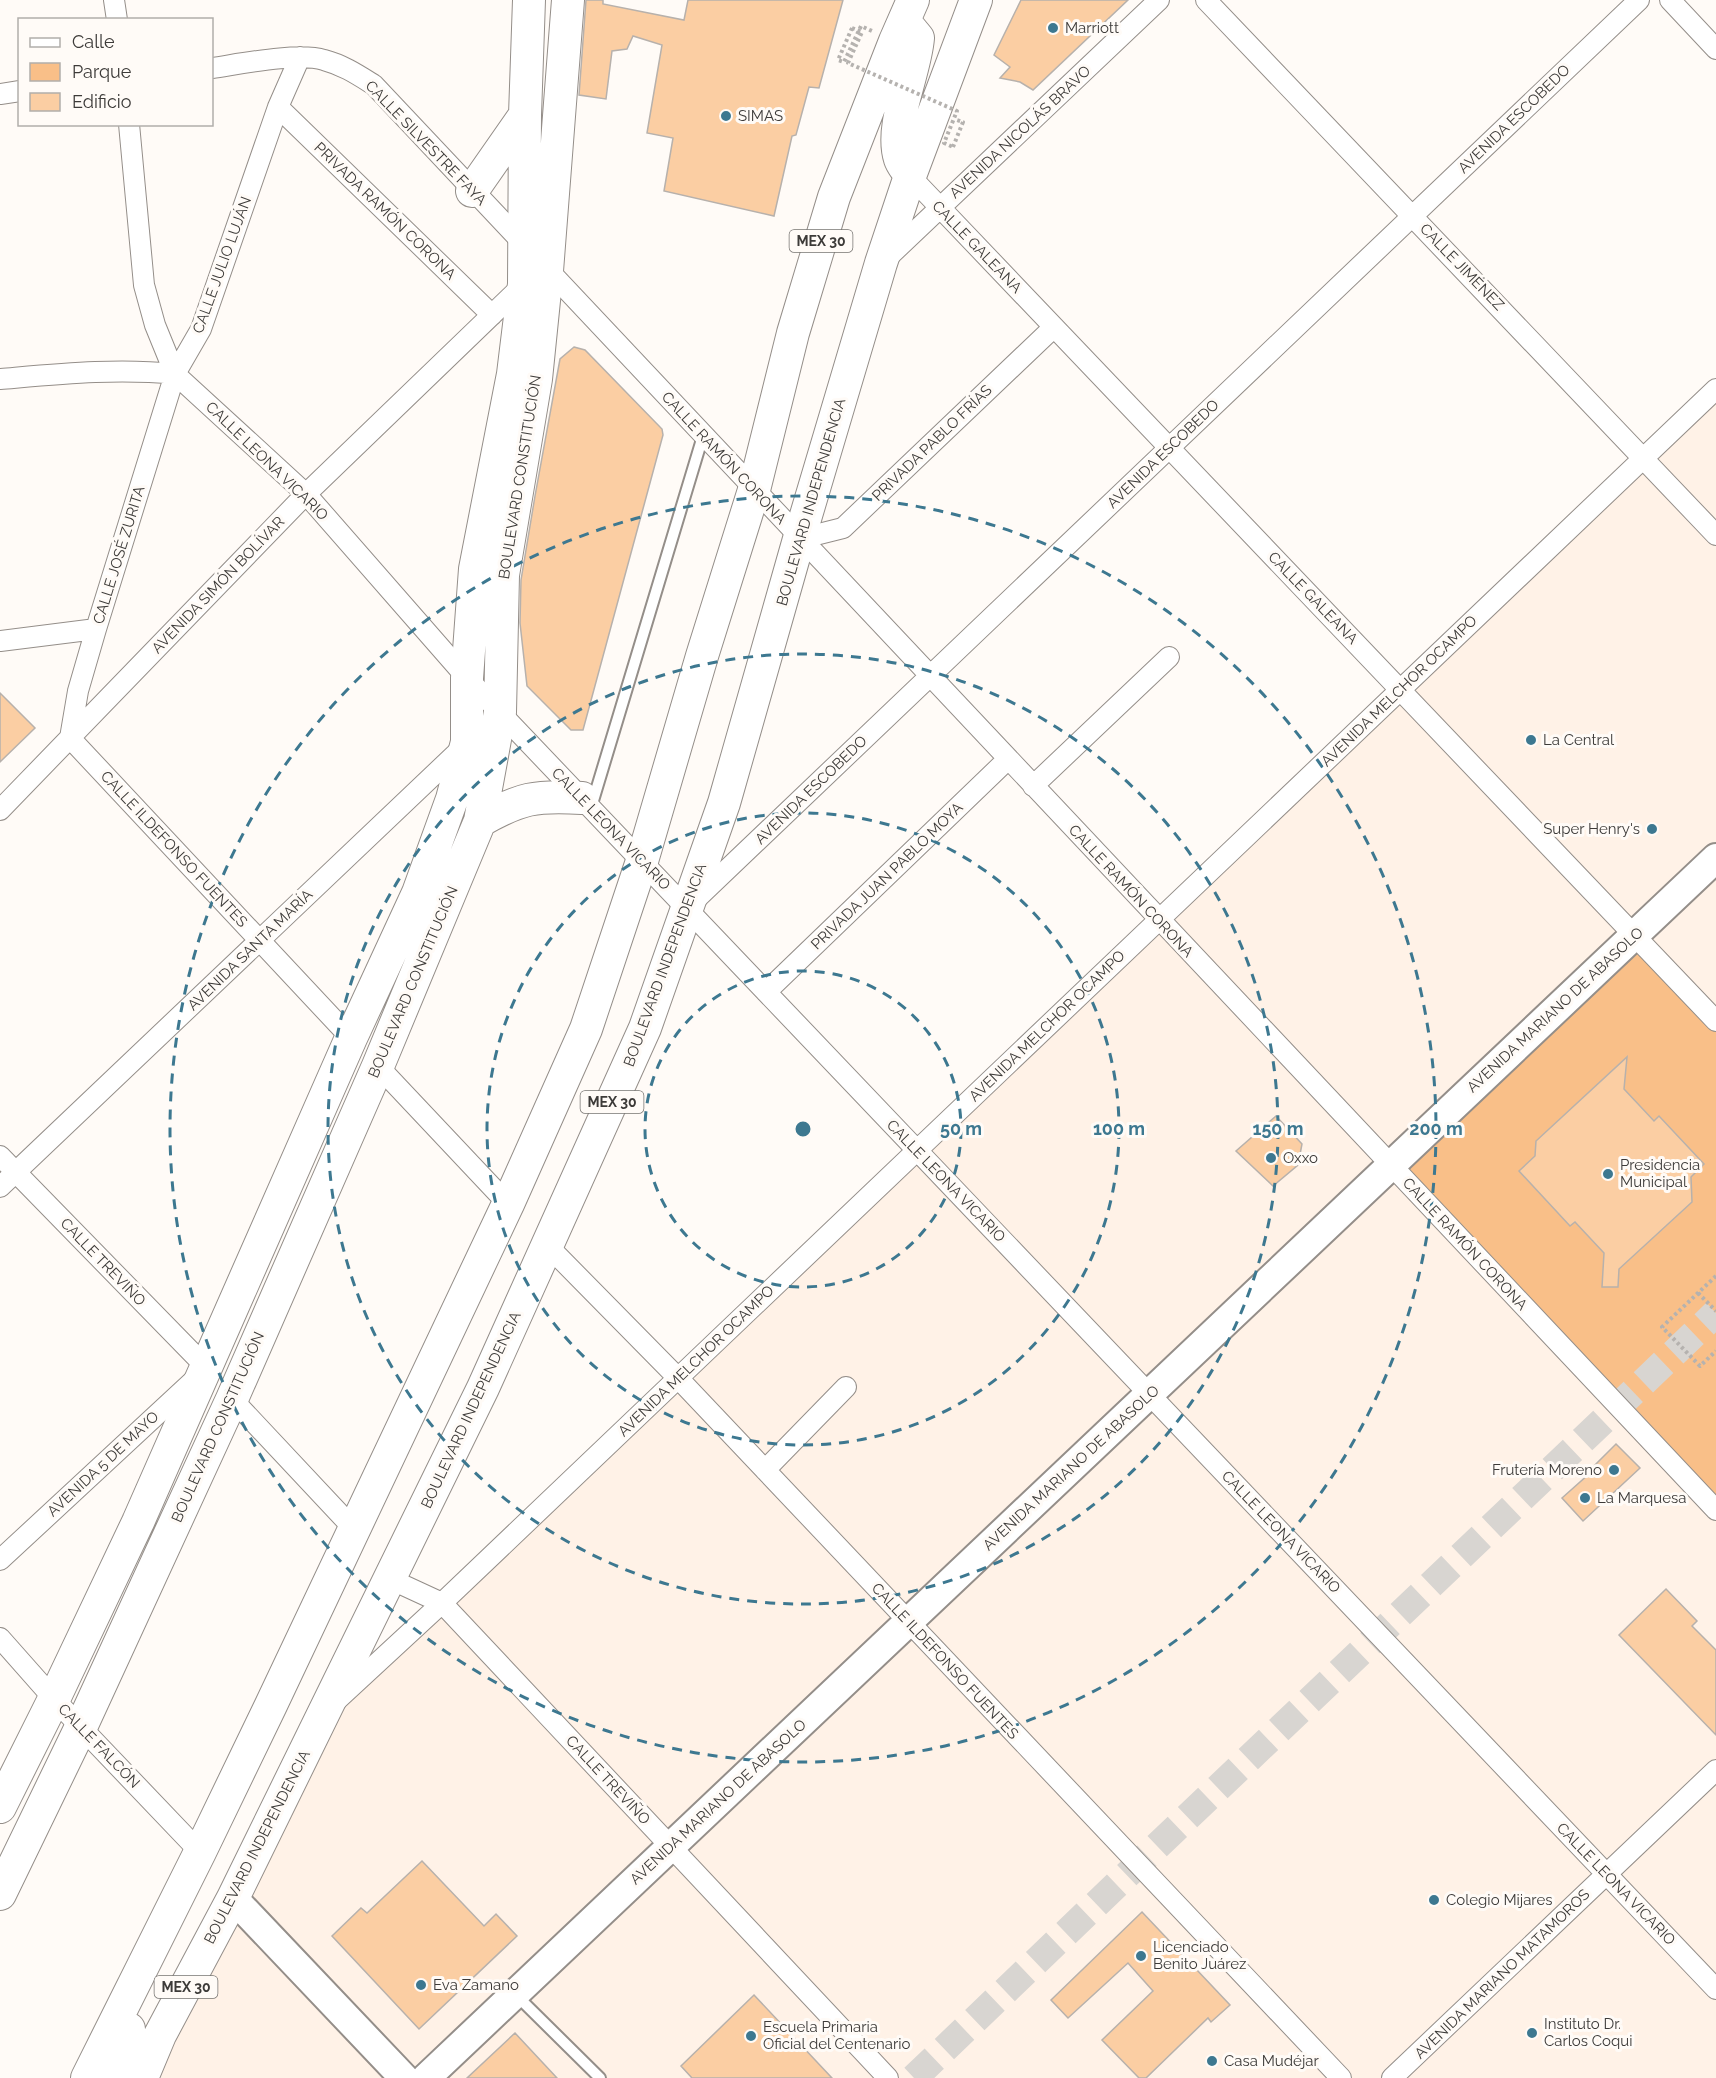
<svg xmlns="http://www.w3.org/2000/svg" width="1716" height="2078" font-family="Raleway,sans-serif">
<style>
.built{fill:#fff2e7}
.green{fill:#f9bf88}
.building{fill:#fbcea3;stroke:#b7b1ac;stroke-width:1.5}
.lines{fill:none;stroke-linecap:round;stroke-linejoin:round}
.secondary-tunnel{stroke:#d8d5d1;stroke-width:28;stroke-dasharray:28 14;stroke-linecap:butt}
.lane-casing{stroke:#948e89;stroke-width:14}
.street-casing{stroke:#948e89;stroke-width:22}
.secondary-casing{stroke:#948e89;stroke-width:32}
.primary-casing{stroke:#948e89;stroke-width:34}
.path{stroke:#b5b2af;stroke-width:4;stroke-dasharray:3 3;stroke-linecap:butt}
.lane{stroke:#fff;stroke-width:10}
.street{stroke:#fff;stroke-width:20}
.secondary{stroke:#fff;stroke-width:28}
.primary{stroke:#fff;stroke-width:32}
.path-bridge{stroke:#b5b2af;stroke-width:4;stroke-dasharray:3 3;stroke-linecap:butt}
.ring{fill:none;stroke:#3d7890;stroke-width:3;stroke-dasharray:10 8}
.poi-dot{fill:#3d7890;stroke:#fffbf7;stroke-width:2}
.labels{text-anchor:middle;stroke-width:6;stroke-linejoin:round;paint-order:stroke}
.shield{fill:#fffbf7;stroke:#777572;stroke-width:1.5}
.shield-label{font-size:14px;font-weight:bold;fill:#3d3b39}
.poi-label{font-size:15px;fill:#3d3b39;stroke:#fffbf7;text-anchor:start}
.street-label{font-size:15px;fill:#3d3b39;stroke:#fffbf7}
.centre{fill:#3d7890;stroke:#fffbf7;stroke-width:3}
.ring-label{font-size:18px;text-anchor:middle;font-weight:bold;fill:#3d7890;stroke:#fffbf7;stroke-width:6;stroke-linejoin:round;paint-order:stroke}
</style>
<rect width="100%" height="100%" fill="#fffbf7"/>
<path class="built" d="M1716,398V2078H138L319,1728Z"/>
<path class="green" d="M1635,935L1716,1019V1509L1393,1167Z"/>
<path class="building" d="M586,0H603V4L684,20L688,0H843L819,88L809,87L796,135L792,136L774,216L664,191L673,138L647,133L662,45L633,36L627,49L612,51L606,99L579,95Z
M1021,0H1128L1033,90L1020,82L1000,78L1010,67L994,55Z
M574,347L585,350L662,429L663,435L583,730H571L527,686L520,623L521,580L535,496L560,359Z
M0,693L35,728L0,762Z
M1627,1057L1624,1089L1654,1121L1659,1116L1704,1164L1691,1177L1692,1202L1619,1269L1618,1287H1602L1604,1253L1575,1222L1570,1226L1519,1171L1535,1156L1536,1141Z
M1276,1116L1302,1144L1298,1165L1273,1186L1236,1151Z
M1616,1444L1640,1468L1583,1521L1562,1498L1590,1473L1589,1471Z
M1666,1589L1697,1621L1692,1626L1716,1650V1735L1619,1635Z
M422,1861L484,1926L496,1914L517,1936L419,2029L332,1936L361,1908L367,1913Z
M1142,1912L1230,2005L1211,2022L1208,2018L1146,2078H1139L1102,2040L1153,1991L1128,1963L1068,2018L1051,2000Z
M754,1995L832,2078H692L681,2066Z
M515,2033L557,2078H467Z"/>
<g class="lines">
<path class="secondary-tunnel" d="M914,2078L1716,1313"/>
<g class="lane-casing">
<path id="lane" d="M592,804L703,436
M515,1994L600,2078"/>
</g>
<g class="street-casing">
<path id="street" d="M114,0L117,20
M1206,0L1716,535
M1670,0L1716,49
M300,57L278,107L201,329L175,374L96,629L78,691L70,738L351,1038
M212,68C240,64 298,52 324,60C343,65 358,75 374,85L1716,1510
M0,94L20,91
M278,107L492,315
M129,124L144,285L155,325L175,374L306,494L467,678L1716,1989
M910,176L1716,1021
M886,259L1159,0
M0,379C59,374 116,368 175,374
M799,539L843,528L1054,327
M0,641L96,629
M1033,786L1169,657
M0,810L306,494L525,283
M693,902L1639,0
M766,992L1008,759
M378,1066L508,1204
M0,1156L207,1368L0,1560
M0,1187L463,747
M548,1246L678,1378L1341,2078
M232,1399L353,1528
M765,1470L846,1387
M390,1579L442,1603L888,2078
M0,1638L54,1699L200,1852
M336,1701L442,1603L1716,389
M1392,2078L1716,1770"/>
</g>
<g class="secondary-casing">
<path id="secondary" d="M233,1898L404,2078
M426,2078L1716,858"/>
</g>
<g class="primary-casing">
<path id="primary" d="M904,21L918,38C915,75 889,125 900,159C902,165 907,170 910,176
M472,191L525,115
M480,821C520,798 536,795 582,798
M0,1807L54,1699L138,1522L351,1038L418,893L452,799L467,742V678L475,569L513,374L524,284L525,115L529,0
M0,1894L81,1727L232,1399L378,1066L480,821L500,712L503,575L536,379L547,271L568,0
M87,2078L200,1852L271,1705L508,1204L586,1029L642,861L702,656L754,490L793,333L834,197L895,41L913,0
M113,2078L129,2029
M142,2078L160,2035L233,1898L483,1388L645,1028L724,803L799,539L881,263L910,176L976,0"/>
</g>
<path class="path" d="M852,28L838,60L844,62L861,26L872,31
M953,147L963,122L957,120
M1716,1276L1662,1327L1700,1366L1716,1351
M1698,1293L1716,1311"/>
<use href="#lane" class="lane"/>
<use href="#street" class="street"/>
<use href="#secondary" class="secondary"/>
<use href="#primary" class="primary"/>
<path class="path-bridge" d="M852,28L862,32L848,63L957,111L944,143L953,147"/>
</g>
<g class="ring">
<circle cx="803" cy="1129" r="158"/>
<circle cx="803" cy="1129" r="316"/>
<circle cx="803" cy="1129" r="475"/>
<circle cx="803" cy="1129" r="633"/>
</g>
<g class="poi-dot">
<circle cx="1053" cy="28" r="6"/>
<circle cx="726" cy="116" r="6"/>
<circle cx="1531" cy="740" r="6"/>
<circle cx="1652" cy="829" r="6"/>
<circle cx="1271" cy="1158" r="6"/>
<circle cx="1608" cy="1174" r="6"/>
<circle cx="1614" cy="1470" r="6"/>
<circle cx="1585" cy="1498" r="6"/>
<circle cx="1434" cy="1900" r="6"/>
<circle cx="1141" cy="1956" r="6"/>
<circle cx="421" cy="1985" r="6"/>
<circle cx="1532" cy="2033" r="6"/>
<circle cx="751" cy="2036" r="6"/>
<circle cx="1212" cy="2061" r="6"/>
</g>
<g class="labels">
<g class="shield">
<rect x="789.5" y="230" width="63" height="22" rx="4.5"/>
<rect x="580.5" y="1091" width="63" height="22" rx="4.5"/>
<rect x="154.5" y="1976" width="63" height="22" rx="4.5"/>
</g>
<g class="shield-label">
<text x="821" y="246">MEX 30</text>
<text x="612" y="1107">MEX 30</text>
<text x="186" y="1992">MEX 30</text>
</g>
<g class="poi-label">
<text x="1065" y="33">Marriott</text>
<text x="738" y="121">SIMAS</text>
<text x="1543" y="745">La Central</text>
<text x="1640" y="834" text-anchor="end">Super Henry's</text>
<text x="1283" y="1163">Oxxo</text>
<text x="1620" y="1170">Presidencia<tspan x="1620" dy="17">Municipal</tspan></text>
<text x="1602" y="1475" text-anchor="end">Frutería Moreno</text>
<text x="1597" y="1503">La Marquesa</text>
<text x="1446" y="1905">Colegio Mijares</text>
<text x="1153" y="1952">Licenciado<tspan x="1153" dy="17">Benito Juárez</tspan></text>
<text x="433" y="1990">Eva Zamano</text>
<text x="1544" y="2029">Instituto Dr.<tspan x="1544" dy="17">Carlos Coqui</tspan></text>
<text x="763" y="2032">Escuela Primaria<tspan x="763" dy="17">Oficial del Centenario</tspan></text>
<text x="1224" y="2066">Casa Mudéjar</text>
</g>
<g class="street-label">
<text transform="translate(1514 119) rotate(-44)" y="5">AVENIDA ESCOBEDO</text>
<text transform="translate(1020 132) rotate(-43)" y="5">AVENIDA NICOLÁS BRAVO</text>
<text transform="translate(426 143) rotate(46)" y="5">CALLE SILVESTRE FAYA</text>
<text transform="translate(385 211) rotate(44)" y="5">PRIVADA RAMÓN CORONA</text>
<text transform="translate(977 247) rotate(46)" y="5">CALLE GALEANA</text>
<text transform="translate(222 265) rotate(-70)" y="5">CALLE JULIO LUJÁN</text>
<text transform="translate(1462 267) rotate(46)" y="5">CALLE JIMÉNEZ</text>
<text transform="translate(932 443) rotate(-44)" y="5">PRIVADA PABLO FRÍAS</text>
<text transform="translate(1163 454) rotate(-44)" y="5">AVENIDA ESCOBEDO</text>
<text transform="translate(724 458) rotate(47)" y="5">CALLE RAMÓN CORONA</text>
<text transform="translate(267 461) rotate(44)" y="5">CALLE LEONA VICARIO</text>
<text transform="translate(520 477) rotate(-81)" y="5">BOULEVARD CONSTITUCIÓN</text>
<text transform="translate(811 502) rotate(-74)" y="5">BOULEVARD INDEPENDENCIA</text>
<text transform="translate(119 555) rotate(-73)" y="5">CALLE JOSÉ ZURITA</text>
<text transform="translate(218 585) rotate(-46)" y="5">AVENIDA SIMÓN BOLÍVAR</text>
<text transform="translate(1313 598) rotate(46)" y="5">CALLE GALEANA</text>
<text transform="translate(1399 691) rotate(-44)" y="5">AVENIDA MELCHOR OCAMPO</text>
<text transform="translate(811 790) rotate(-44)" y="5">AVENIDA ESCOBEDO</text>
<text transform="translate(611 829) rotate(46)" y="5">CALLE LEONA VICARIO</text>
<text transform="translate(174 849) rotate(47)" y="5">CALLE ILDEFONSO FUENTES</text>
<text transform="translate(887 876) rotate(-44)" y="5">PRIVADA JUAN PABLO MOYA</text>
<text transform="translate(1131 891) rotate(47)" y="5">CALLE RAMÓN CORONA</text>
<text transform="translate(250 950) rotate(-44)" y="5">AVENIDA SANTA MARÍA</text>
<text transform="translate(665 965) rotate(-70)" y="5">BOULEVARD INDEPENDENCIA</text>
<text transform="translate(413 982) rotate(-67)" y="5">BOULEVARD CONSTITUCIÓN</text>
<text transform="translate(1555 1010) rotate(-43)" y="5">AVENIDA MARIANO DE ABASOLO</text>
<text transform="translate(1047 1026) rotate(-44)" y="5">AVENIDA MELCHOR OCAMPO</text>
<text transform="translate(946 1181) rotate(46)" y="5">CALLE LEONA VICARIO</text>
<text transform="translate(1465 1244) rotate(47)" y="5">CALLE RAMÓN CORONA</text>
<text transform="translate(103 1262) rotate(46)" y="5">CALLE TREVIÑO</text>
<text transform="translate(696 1361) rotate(-44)" y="5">AVENIDA MELCHOR OCAMPO</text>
<text transform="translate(471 1410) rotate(-65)" y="5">BOULEVARD INDEPENDENCIA</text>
<text transform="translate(218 1427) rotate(-66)" y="5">BOULEVARD CONSTITUCIÓN</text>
<text transform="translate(103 1464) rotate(-43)" y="5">AVENIDA 5 DE MAYO</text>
<text transform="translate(1071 1468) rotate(-43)" y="5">AVENIDA MARIANO DE ABASOLO</text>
<text transform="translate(1281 1532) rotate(46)" y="5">CALLE LEONA VICARIO</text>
<text transform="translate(945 1661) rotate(47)" y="5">CALLE ILDEFONSO FUENTES</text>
<text transform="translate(99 1746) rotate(46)" y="5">CALLE FALCÓN</text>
<text transform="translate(608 1780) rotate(47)" y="5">CALLE TREVIÑO</text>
<text transform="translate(718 1802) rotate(-43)" y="5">AVENIDA MARIANO DE ABASOLO</text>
<text transform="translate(257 1847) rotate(-63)" y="5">BOULEVARD INDEPENDENCIA</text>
<text transform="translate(1616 1884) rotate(46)" y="5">CALLE LEONA VICARIO</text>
<text transform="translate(1502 1974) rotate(-44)" y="5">AVENIDA MARIANO MATAMOROS</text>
</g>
</g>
<circle cx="803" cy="1129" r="9" class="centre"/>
<g class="ring-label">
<text x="961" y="1135">50 m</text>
<text x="1119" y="1135">100 m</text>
<text x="1278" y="1135">150 m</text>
<text x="1436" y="1135">200 m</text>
</g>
<rect x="18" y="18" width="195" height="108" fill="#fffbf7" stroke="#b1aeab" stroke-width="1.5"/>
<rect x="30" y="38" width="30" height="9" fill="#ffffff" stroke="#b1aeab" stroke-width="1.5"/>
<text x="72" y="48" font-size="18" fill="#3d3b39">Calle</text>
<rect x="30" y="63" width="30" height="18" fill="#f9bf88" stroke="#b1aeab" stroke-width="1.5"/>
<text x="72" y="78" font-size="18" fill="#3d3b39">Parque</text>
<rect x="30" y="93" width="30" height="18" fill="#fbcea3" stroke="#b1aeab" stroke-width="1.5"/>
<text x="72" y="108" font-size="18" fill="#3d3b39">Edificio</text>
</svg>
